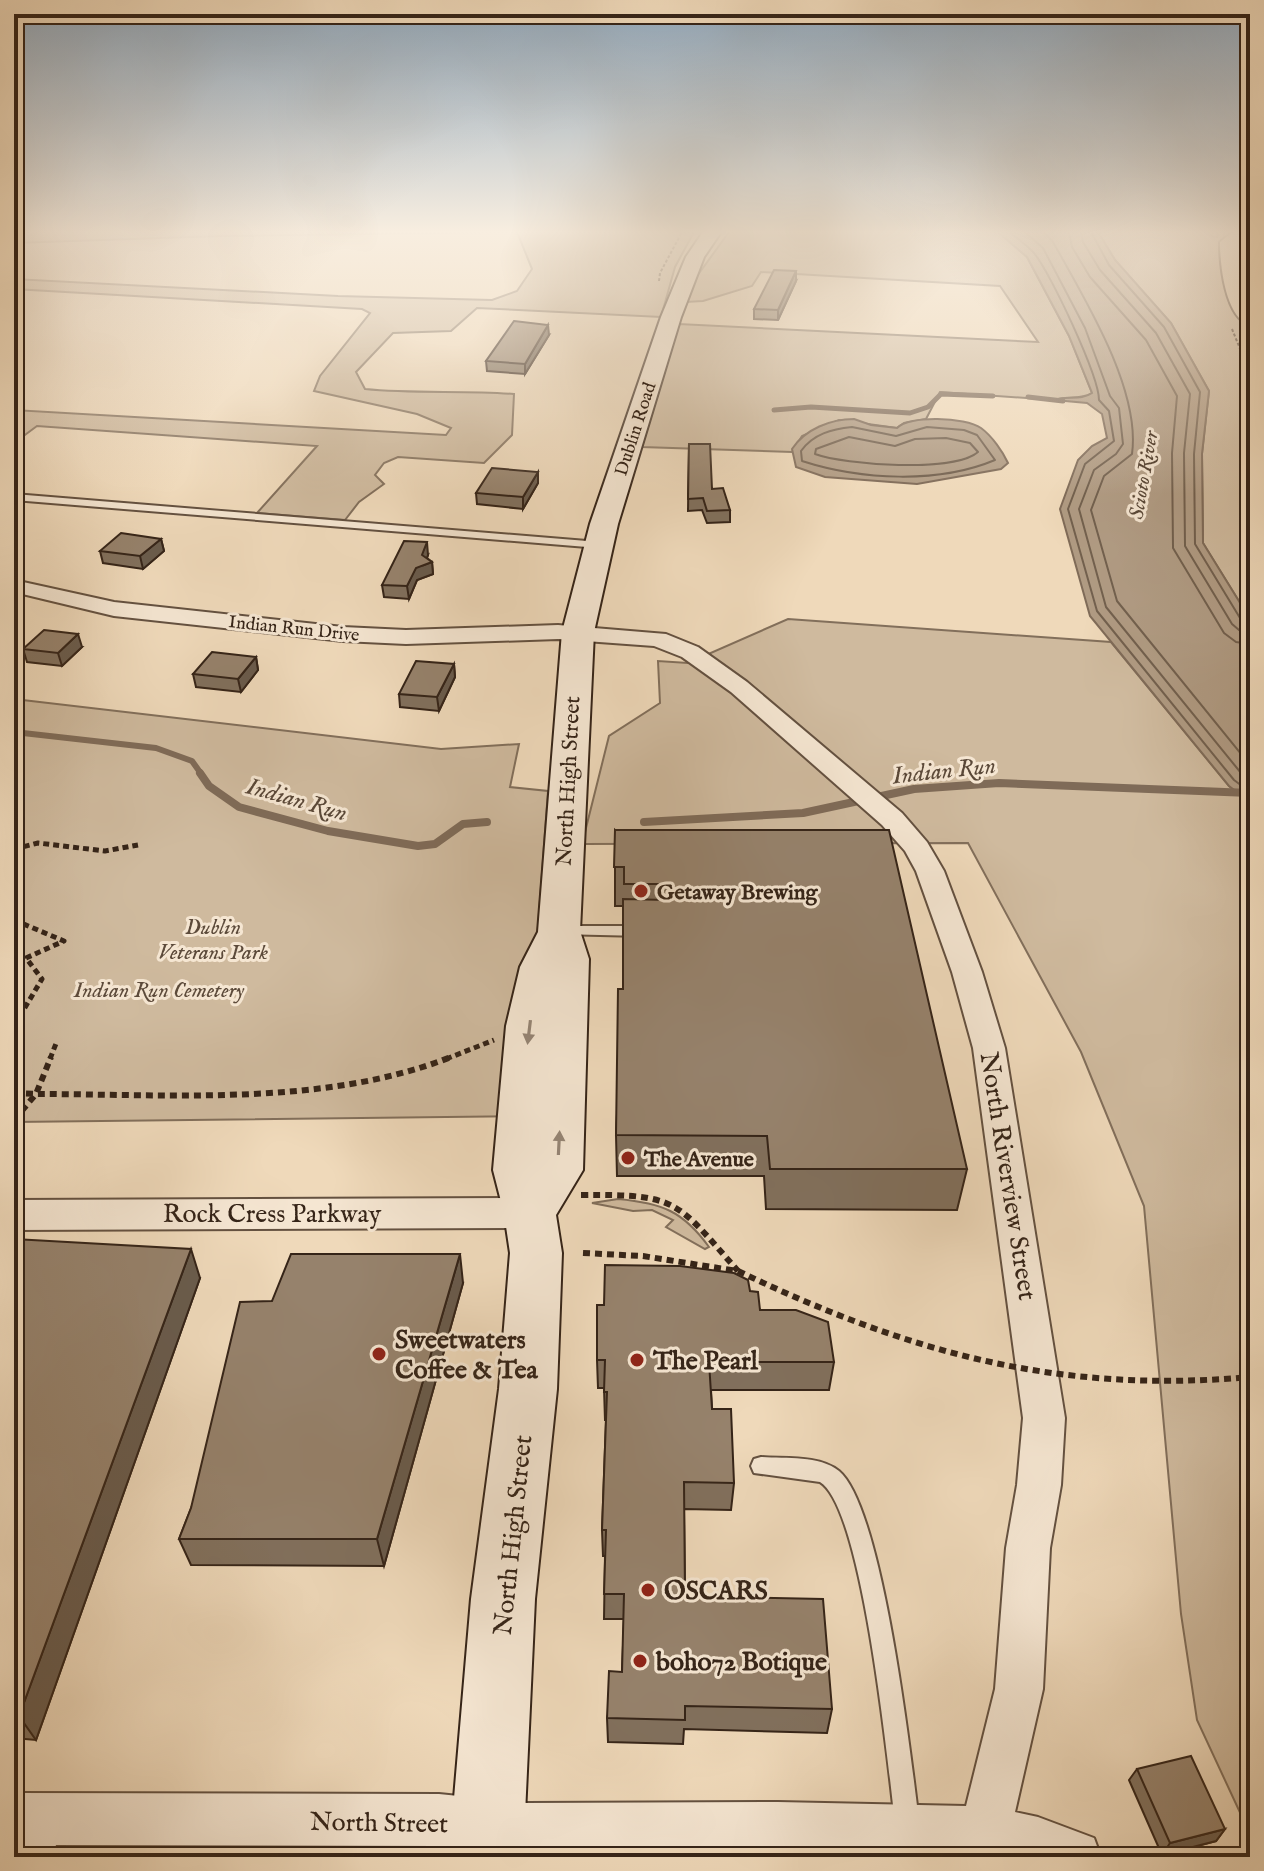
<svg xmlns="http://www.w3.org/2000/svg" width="1264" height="1871" font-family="'IM FELL English',serif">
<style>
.green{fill:#cfba9e;stroke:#826f5b;stroke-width:2}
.water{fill:#b09b83;stroke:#7f6b58;stroke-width:2}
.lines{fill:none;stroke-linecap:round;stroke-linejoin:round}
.shore{stroke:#72604e;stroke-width:2}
.stream-far2{stroke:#7f6b58;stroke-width:5}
.stream-far1{stroke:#7f6b58;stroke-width:6}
.stream{stroke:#7f6b58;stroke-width:8}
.service-casing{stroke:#645140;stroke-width:4}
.minor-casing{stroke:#645140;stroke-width:4}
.secondary-casing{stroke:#352418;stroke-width:4}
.primary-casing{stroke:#352418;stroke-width:4}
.path-far2{stroke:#352418;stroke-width:2;stroke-dasharray:3 2;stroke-linecap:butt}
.path-far1{stroke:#352418;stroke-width:5;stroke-dasharray:6 4;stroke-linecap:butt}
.path{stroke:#352418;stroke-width:6;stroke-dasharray:7 5;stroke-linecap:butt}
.service{fill:#f5e6d2;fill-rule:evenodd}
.minor{fill:#f5e6d2;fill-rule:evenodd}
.secondary{fill:#f5e6d2;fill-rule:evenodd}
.primary{fill:#efd9ba;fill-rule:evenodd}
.path-bridge{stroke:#352418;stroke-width:6;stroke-dasharray:7 5;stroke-linecap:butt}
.wall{fill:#81705d;stroke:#352418;stroke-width:2}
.shaded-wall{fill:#695b4c;stroke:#352418;stroke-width:2}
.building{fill:#96826c;stroke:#352418;stroke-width:2}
.oneway{fill:#958575}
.poi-dot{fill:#8f2418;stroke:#f5e6d2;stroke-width:3}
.labels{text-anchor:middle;stroke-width:6;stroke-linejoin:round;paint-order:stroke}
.far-street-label{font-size:18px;fill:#352418;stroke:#f5e6d2}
.far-water-label{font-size:20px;font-style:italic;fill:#5a4838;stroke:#f5e6d2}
.street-label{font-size:22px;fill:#352418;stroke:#f5e6d2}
.poi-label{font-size:22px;font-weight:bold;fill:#352418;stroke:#f5e6d2;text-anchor:start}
.park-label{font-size:22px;font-style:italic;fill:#5c4a3a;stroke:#f5e6d2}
.water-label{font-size:24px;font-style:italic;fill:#5a4838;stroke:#f5e6d2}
.near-street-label{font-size:26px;fill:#352418;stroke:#f5e6d2}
.near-poi-label{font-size:26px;font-weight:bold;fill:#352418;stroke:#f5e6d2;text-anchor:start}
</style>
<rect width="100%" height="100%" fill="#efd9ba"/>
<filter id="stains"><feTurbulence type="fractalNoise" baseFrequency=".0025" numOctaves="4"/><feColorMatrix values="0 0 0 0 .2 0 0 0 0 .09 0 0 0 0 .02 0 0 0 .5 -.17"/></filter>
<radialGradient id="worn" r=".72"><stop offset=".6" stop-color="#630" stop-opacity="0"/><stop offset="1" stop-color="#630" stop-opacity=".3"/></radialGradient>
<path class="green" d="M14,232H694L675,267L661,317L477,308L451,331L393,333L356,372L365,389C415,394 464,390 514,394L512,435L484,463L398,457L384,463L375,475L384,484L359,502L345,520L257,513L317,446L37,426L14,443V410L446,435L451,428L417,414L314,391L320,376L370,313L362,309L14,289V279L338,296L492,300L517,291L532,269L517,232L220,236L14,243Z
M729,232H998L1027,257L1069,336L1092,393C1081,400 1066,396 1054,400L940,392L926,419L904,423L897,428L839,420L802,436L792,452L642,447L679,324L1038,342L1000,286L761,272L752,286L703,301L686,302L692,283Z
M1098,232H1213L1212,236L1217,237L1218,232H1224L1223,282L1250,330V619L1203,543L1202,454L1209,391L1171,323L1115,260Z
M788,619L1111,642L1229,786L1250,802V1834L1197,1720L1181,1614L1144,1206L1081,1052L968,843L582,844L609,736L660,703L658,661L688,663Z
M14,699L441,749L519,744L510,787L548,791L524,1116L14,1122Z
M618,1199C662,1203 683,1211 709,1247L705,1249L666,1227L673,1220L652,1210L633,1211L592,1203Z"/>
<path class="water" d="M998,232H1098L1115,260L1171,323L1209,391L1202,454L1203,543L1250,619V802L1229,786L1090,616L1060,509L1078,460L1092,446L1107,438L1102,414L1087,403L1054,400C1066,395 1081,401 1092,393L1069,336L1027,257Z
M854,419L871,425L897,428C909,415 965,417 981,428C992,436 1003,452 1008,463L1001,469L917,484L825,477L796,467L792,449C805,429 831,419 854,419Z"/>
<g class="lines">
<path class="shore" d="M1010,232C1017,239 1027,245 1034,253C1050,272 1099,376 1099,400L1109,411L1114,441L1085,464L1068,509L1097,611L1234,780L1250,792
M1025,232L1043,248L1085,328L1110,396L1119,408L1123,444L1116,454L1094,470L1079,509L1106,607L1241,773L1250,780
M1044,232L1053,242C1084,298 1141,389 1132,454L1104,476L1091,510L1117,601L1250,765
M1069,232L1072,247L1090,277L1146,340L1177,396L1172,453L1173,548L1224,633L1236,642L1250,644
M1081,232L1083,242L1100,270L1156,333L1190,394L1184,453L1185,546L1232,624L1239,630L1250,632
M1091,232L1109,265L1164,327L1200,392L1194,454L1195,544L1240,618L1250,622
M852,427L896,436L927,427L964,430L977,435L995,460C938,484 861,480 802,461L801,451C813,434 832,429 852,427Z
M849,437L895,446L915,439L946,438L970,443L978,452C954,473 845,465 815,454L816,449Z"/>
<path class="stream-far2" d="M1028,397L1063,401
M774,410L811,407L910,413L928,407L941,394L993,396"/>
<path class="stream-far1" d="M14,732L156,748L192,761L202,775"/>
<path class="stream" d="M200,773L209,786L239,807L328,831L418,846L435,844L463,824L487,822
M644,822L803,813L914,789L999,783L1250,793"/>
<g class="service-casing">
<path id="service" d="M14,494L599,542L604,545L599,548L14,500Z
M563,926H642L649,931L642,936L558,934L556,931L558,928Z
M761,1457C785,1459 819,1455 839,1471C883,1508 911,1758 919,1822L916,1831L907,1834L898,1831L895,1822C888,1765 863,1508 820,1482L754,1473L751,1466L754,1459Z"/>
</g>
<g class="minor-casing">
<path id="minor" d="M14,580L114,602L343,627L406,630L558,625L666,634L698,647L747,682L902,813L927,842L944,871L982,972L1005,1048L1065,1418L1061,1485L1050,1548L1043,1689L1015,1812L1038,1817L1094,1838L1101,1857L527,1855L439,1846L56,1845L52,1857H14V1793L439,1794L527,1803L778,1802L966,1806L995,1689L1006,1548L1017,1485L1023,1418L973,1048L952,972L916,871L905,851L882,825L731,692L682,657L654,646L558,639L406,644L343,641L114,616L14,592Z
M530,1198L543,1203L548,1213L543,1223L530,1228L14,1230V1200Z"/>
</g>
<g class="secondary-casing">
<path id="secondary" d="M703,232H721L704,257L681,317L618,524L594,632L580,931L589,959L583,1170L556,1215L562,1253L557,1389L535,1599L523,1857H449L471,1599L499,1389L510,1253L504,1213L493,1170L506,1026L520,967L538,932L562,632L590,524L661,317L686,257Z"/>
</g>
<g class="primary-casing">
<path id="primary" d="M1233,232H1247L1250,236L1240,244L1242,272L1250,297V325C1225,318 1220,264 1220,242Z"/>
</g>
<path class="path-far2" d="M659,281L660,273L682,232
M1232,329L1250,373"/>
<path class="path-far1" d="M14,849L38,843L105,851L138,845
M14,920L64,941L26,958L42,979L14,1026
M50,1059L57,1041
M446,1059L494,1040"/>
<path class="path" d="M14,1093L36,1094L51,1057
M14,1120L36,1094C170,1094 324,1107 451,1057
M581,1195C679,1194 676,1201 738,1271
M583,1253L643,1256L737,1271"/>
<use href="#service" class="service"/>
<use href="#minor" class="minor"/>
<use href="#secondary" class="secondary"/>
<use href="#primary" class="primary"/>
<path class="path-bridge" d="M738,1271C910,1353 1058,1394 1250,1377"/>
</g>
<path class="wall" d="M796,281L778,320L754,319V309Z
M549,335L525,374L487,371L486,361Z
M689,444L712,489L730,510V522L707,523L702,510L688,511Z
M538,472V483L523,509L477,504L476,493Z
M161,539L164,551L143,569L103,563L100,551Z
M428,555L427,558L432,562L433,574L417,580L409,599L384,597L382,585Z
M82,647L62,666L27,662L23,649Z
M256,657L258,670L241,692L196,687L193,674Z
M454,664L455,677L439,711L400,707L399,694Z
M615,830L967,1169L957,1210L766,1209L764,1176H617L616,1135L623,989V906H615Z
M14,1239L200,1278L36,1740L14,1738Z
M463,1283L384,1566L191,1565L179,1539L272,1301Z
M750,1291L760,1310L834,1362L829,1390H711L712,1409L734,1483L731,1510L684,1509L685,1596L832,1709L827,1733L684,1729L683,1744L608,1742L607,1718L622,1672L624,1619H604L605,1556H603L602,1530L606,1420H605L604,1388H598L597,1360Z
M1137,1769L1225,1829L1216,1841L1162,1855L1129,1780Z"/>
<path class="shaded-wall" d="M796,271V281L778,320V310Z
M548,325L549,335L525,374V364Z
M538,472V483L523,509V497Z
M161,539L164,551L143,569L140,556Z
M427,542L428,555L424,565L432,562L433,574L417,580L409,599L407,586Z
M78,634L82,647L62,666L58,653Z
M256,657L258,670L241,692L238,679Z
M454,664L455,677L439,711L437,697Z
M191,1249L200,1278L36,1740L19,1716Z
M460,1254L463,1283L384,1566L377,1539Z
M1225,1829L1216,1841L1162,1855L1170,1843Z"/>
<path class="building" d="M774,270L796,271L778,310L754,309Z
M514,321L548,325L525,364L486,361Z
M689,444H710L712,489L723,488L730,510L707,511L703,498L688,499Z
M492,468L538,472L523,497L476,493Z
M121,533L161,539L140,556L100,551Z
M404,541L427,542L422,555L432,562L416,568L407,586L382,585Z
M44,630L78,634L58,653L23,649Z
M212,652L256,657L238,679L193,674Z
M416,661L454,664L437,697L399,694Z
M615,830H889L967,1169H770L767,1136L616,1135L618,989H623V899L667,900L677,892L667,884H624V867H614Z
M14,1239L191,1249L19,1716L14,1715Z
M291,1254H460L377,1539H179L191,1508L240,1302L272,1301Z
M605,1265L680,1266L734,1273L748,1280L750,1291L758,1292L760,1310H796L828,1322L834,1362H709L712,1409H731L734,1483L684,1482L685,1596L823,1599L832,1709L685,1706V1720L607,1718L609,1671L622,1672L624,1594H604L606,1530H602L607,1392H604L605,1360H597V1305H604Z
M1191,1756L1225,1829L1170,1843L1137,1769Z"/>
<defs><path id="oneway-solid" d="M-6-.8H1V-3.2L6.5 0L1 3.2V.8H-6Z" transform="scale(2)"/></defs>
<g class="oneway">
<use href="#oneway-solid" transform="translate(529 1032) rotate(97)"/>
<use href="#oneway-solid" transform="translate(559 1143) rotate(-87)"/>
</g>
<linearGradient id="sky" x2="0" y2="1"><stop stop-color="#91aac0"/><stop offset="0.47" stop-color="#f8eee0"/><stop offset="1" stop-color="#f8eee0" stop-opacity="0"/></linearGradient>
<rect width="1264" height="494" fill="url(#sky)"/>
<g class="poi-dot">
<circle cx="641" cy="891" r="8"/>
<circle cx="628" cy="1158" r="8"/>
<circle cx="379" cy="1354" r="8"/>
<circle cx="637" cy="1360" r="8"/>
<circle cx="648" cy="1590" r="8"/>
<circle cx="640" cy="1661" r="8"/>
</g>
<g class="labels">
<g class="far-street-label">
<text transform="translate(635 429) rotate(-72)" y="6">Dublin Road</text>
<text transform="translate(294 628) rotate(6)" y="6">Indian Run Drive</text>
</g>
<g class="far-water-label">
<text transform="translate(1143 475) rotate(-80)" y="7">Scioto River</text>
</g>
<g class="street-label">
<text transform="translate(567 781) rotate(-87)" y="8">North High Street</text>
</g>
<g class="poi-label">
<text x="657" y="899">Getaway Brewing</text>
<text x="644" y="1166">The Avenue</text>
</g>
<g class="park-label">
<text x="213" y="934">Dublin<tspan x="213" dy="25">Veterans Park</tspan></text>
<text x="159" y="997">Indian Run Cemetery</text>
</g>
<g class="water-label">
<text transform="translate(944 770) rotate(-6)" y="8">Indian Run</text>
<text transform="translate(297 799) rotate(16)" y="8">Indian Run</text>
</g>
<g class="near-street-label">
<text transform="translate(1009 1176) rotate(81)" y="9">North Riverview Street</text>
<text x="272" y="1222">Rock Cress Parkway</text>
<text transform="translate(512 1535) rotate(-84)" y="9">North High Street</text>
<text transform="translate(379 1822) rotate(1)" y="9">North Street</text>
</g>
<g class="near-poi-label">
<text x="395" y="1348">Sweetwaters<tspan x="395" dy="30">Coffee &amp; Tea</tspan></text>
<text x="653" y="1369">The Pearl</text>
<text x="664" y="1599">OSCARS</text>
<text x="656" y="1670">boho72 Botique</text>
</g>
</g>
<rect width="1264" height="1871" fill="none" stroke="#efd9ba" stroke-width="48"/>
<rect x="16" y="16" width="1232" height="1839" fill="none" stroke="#352418" stroke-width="4"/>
<rect x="24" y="24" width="1216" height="1823" fill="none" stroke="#352418" stroke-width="2"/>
<rect width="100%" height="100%" filter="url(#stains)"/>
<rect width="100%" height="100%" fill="url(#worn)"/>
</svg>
